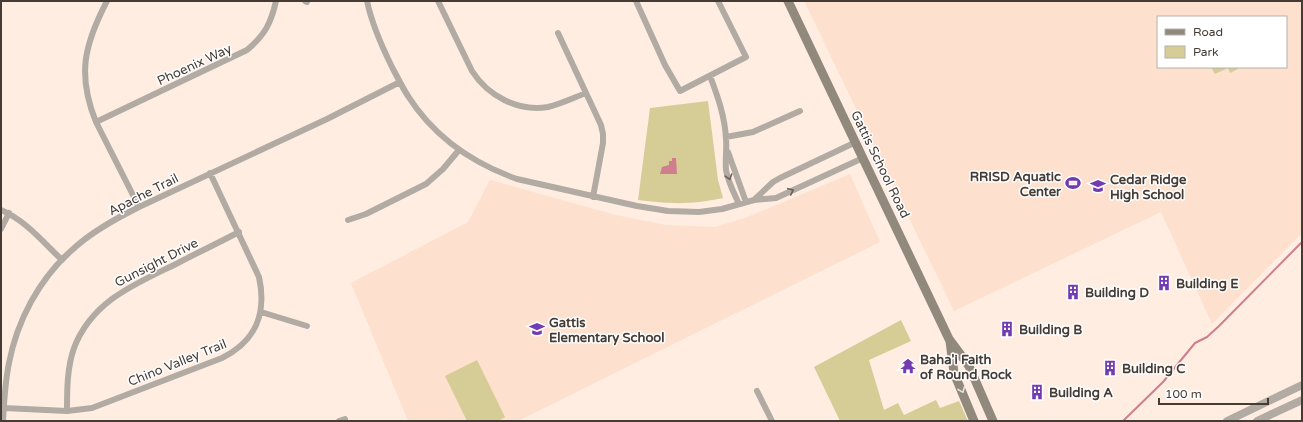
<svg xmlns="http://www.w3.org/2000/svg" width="1303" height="422" font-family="'Varela Round',sans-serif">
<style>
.built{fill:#fde0cd;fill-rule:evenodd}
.green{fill:#d6cc96}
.water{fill:#ce7e8c}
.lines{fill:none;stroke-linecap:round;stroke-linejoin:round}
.stream{stroke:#ce7e8c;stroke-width:2}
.minor{stroke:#b1aba3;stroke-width:6}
.tertiary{stroke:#b1aba3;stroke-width:8}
.secondary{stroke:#92897d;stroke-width:9}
.oneway{stroke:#6a625c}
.oneway2{stroke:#e4e2de}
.labels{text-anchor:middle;stroke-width:3;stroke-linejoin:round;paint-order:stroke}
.street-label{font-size:13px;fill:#443b35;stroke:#fff}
.poi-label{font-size:13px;font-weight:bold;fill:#443b35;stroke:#fff;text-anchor:start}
</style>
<rect width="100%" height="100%" fill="#ffede2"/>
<path class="built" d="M804,1H1302V233L1212,324L1161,212L954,311ZM1158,17H1286V67H1158Z
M850,174L880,242L518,421H408L351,283L468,222L490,180L616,215L666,225L715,227L745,218Z"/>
<path class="green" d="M1211,67H1237L1238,69L1230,73L1228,68L1215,74Z
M708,101L718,180L723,198C690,205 671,204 638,200L650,108Z
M901,320L911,341L869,360L884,410L898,403L904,415L936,400L940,408L959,401L968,421H840L814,367Z
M477,360L505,417L498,421H467L445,376Z"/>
<path class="water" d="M672,158H676L677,174H660L662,167L669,165V161H672Z"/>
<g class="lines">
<path class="stream" d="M1123,421L1163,382L1195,343L1207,337L1219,326L1302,242"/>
<path class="minor" d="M107,1C84,45 77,75 96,122L139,207
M305,1L307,2
M367,1C372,25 382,47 393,69C398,78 402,87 408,96C434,137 472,163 517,179L637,206L668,211L699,212L722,209L754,200L776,198L863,158
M438,1L472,71C488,96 518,112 548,107C561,104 573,98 586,93
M636,1L665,65L680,91L746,57L718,1
M558,33L601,125L603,134V143L593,197
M710,76C718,97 725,117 726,139C727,149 725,159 726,170C728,182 734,193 739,204
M96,122L247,50C265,35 271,23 276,1
M726,137L753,132L800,111
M728,152L746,202
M754,200L773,182L780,178L856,142
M1,210C25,220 43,242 62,260
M348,220L366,214L426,184L443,169L459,150
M1,229L9,213
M261,312L307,326
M757,391L772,421
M4,408L67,411L92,408L222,358C256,341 267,314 259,277L210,173
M67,411C67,390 67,368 74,348C92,301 135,284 176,264C197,253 218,243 239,232
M3,421C4,402 5,382 9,363C17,321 39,279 72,250C91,232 115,219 139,207L327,119L400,82
M339,421L345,419"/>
<path class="tertiary" d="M1227,421L1302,385
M1257,421L1302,400"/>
<path class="secondary" d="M788,1L949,339L969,366L993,421
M950,341L954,373L974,421"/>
</g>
<defs><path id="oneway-chevron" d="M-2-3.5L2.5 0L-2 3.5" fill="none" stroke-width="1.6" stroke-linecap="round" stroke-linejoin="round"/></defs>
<g class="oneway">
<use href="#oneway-chevron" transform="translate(729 177) rotate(72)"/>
<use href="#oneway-chevron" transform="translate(791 191) rotate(-25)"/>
</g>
<use class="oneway2" href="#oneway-chevron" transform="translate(962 390) rotate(68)"/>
<defs>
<g id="stadium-bare" transform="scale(1.2)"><path d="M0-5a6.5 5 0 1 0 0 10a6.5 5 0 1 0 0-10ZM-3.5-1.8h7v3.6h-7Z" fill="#733bb2" stroke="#fff" stroke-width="2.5" paint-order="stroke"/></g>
<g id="school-bare" transform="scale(1.2)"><path d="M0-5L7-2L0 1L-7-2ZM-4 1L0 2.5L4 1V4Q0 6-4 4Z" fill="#733bb2" stroke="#fff" stroke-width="2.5" paint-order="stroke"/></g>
<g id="building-bare" transform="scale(1.2)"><path d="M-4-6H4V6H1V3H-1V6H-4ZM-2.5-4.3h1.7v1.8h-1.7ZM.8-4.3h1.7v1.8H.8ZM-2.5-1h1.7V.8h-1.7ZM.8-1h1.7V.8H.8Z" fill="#733bb2" stroke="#fff" stroke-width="2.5" paint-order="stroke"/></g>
<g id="temple-bare" transform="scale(1.2)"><path d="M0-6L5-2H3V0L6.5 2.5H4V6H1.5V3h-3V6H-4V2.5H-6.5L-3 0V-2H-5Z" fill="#733bb2" stroke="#fff" stroke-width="2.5" paint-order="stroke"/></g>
</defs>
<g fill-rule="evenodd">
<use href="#stadium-bare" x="1073" y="183"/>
<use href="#school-bare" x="1098" y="186"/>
<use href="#building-bare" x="1164" y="283"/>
<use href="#building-bare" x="1073" y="292"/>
<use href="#school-bare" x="537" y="329"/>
<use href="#building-bare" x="1007" y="329"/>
<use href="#temple-bare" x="908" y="366"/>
<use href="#building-bare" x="1110" y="368"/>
<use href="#building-bare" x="1037" y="392"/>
</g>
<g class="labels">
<g class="street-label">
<text transform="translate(194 64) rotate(-25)" y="5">Phoenix Way</text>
<text transform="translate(881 164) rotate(64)" y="5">Gattis School Road</text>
<text transform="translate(143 194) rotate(-27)" y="5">Apache Trail</text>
<text transform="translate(156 262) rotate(-27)" y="5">Gunsight Drive</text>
<text transform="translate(177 362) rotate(-22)" y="5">Chino Valley Trail</text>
</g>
<g class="poi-label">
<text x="1061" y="181" text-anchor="end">RRISD Aquatic<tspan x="1061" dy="15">Center</tspan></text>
<text x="1110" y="184">Cedar Ridge<tspan x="1110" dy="15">High School</tspan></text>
<text x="1176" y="288">Building E</text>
<text x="1085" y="297">Building D</text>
<text x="549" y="327">Gattis<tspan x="549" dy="15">Elementary School</tspan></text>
<text x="1019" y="334">Building B</text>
<text x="920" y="364">Baha'i Faith<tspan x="920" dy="15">of Round Rock</tspan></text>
<text x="1122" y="373">Building C</text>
<text x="1049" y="397">Building A</text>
</g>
</g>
<rect width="1303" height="422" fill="none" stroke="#443b35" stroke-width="4"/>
<rect x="1157" y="16" width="130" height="52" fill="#ffffff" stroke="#b4b1ae"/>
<rect x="1165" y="29" width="20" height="6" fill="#92897d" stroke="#b4b1ae"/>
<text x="1193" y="36" font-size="12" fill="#443b35">Road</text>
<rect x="1165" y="46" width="20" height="12" fill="#d6cc96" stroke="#b4b1ae"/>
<text x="1193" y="56" font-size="12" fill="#443b35">Park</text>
<path d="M1159 398v6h109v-6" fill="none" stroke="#443b35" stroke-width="2"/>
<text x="1165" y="398" font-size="12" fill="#443b35" stroke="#ffffff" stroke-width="3" paint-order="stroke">100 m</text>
</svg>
